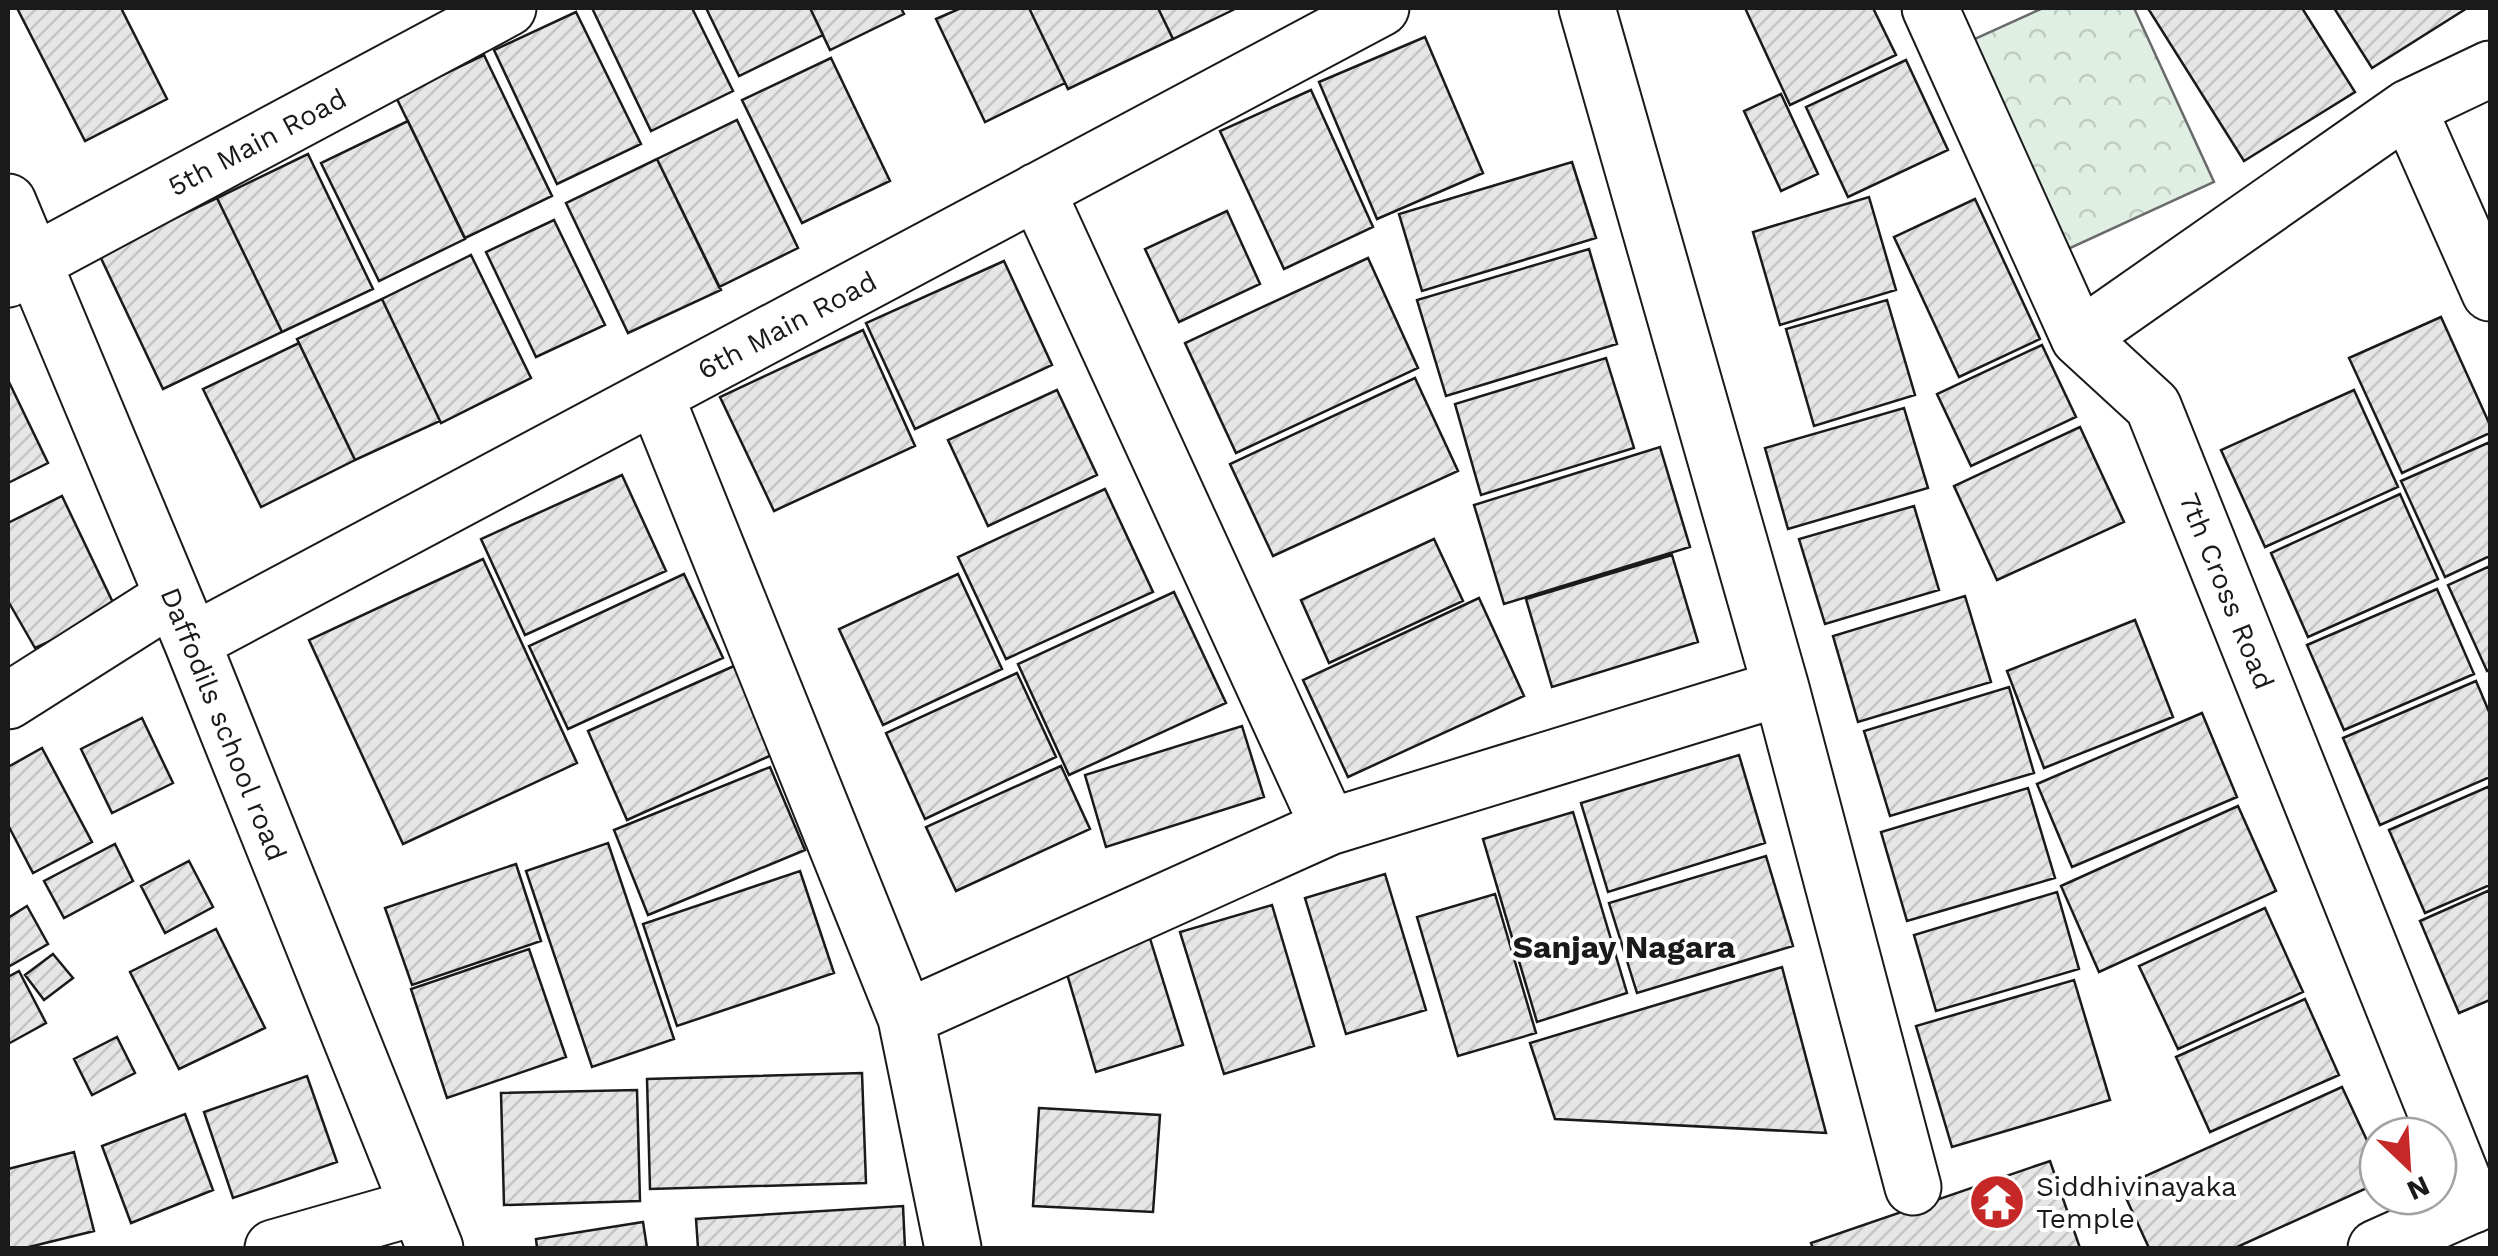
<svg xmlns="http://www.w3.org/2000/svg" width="2498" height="1256" font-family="'Work Sans',sans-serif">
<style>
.forest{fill:url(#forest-crowns);stroke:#6a6a6a;stroke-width:2.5}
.building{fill:url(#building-hatch);stroke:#1a1a1a;stroke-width:2.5}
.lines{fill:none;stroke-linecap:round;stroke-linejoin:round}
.minor-casing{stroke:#1a1a1a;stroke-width:59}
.tertiary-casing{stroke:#1a1a1a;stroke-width:59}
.minor{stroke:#fff;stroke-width:55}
.tertiary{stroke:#fff;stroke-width:55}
.labels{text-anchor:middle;stroke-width:8;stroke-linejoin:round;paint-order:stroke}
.street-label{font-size:28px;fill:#1a1a1a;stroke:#fff}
.poi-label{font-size:28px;fill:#1a1a1a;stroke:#fff;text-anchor:start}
.quarter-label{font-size:32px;font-weight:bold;fill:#1a1a1a;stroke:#fff}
</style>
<defs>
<pattern id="forest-crowns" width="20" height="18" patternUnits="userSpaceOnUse" patternTransform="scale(2.5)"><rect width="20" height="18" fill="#e0efe3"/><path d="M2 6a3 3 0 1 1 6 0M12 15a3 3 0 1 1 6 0" fill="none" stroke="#c0ccc2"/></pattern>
<pattern id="building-hatch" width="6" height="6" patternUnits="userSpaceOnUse" patternTransform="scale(2.5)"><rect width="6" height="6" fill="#e6e6e6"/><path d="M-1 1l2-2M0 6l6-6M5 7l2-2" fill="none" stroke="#c5c5c5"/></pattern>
</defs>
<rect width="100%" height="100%" fill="#fff"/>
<path class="forest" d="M2043,8H2134L2214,182L2055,255L1959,46Z"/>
<path class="building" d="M17,8H121L167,99L85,141Z
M592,8H692L733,91L651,131Z
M706,8H810L823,35L739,76Z
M810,8H901L904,14L830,50Z
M961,8H1029L1065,83L985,122L936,19Z
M1029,8H1158L1173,39L1068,89Z
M1158,8H1237L1173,39Z
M1745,8H1873L1896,55L1790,105Z
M2153,8H2302L2355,92L2244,161L2149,10Z
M2334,8H2462L2464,10L2372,68Z
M576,12L641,144L557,184L494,50Z
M1425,37L1483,173L1377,219L1319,82Z
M484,55L552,196L465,238L396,97Z
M831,58L890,181L802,223L742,100Z
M1906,60L1948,150L1848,197L1806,107Z
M1311,90L1373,227L1284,269L1220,131Z
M1781,94L1818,174L1781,191L1744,111Z
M737,120L798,248L719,287L657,159Z
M408,121L465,239L379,281L321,163Z
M308,154L373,289L282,332L217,198Z
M657,159L721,290L628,333L566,203Z
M1572,162L1596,238L1422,291L1399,214Z
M1869,197L1896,290L1780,325L1753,232Z
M217,198L282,332L163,389L99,254Z
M1975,199L2040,339L1959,377L1894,237Z
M1227,211L1260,284L1179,322L1145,249Z
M554,220L605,325L536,357L486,252Z
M1589,249L1617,344L1446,396L1417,300Z
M471,255L531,378L441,423L382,299Z
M1368,258L1418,368L1236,453L1185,343Z
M1004,261L1052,365L915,429L866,323Z
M382,299L440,421L355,460L297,339Z
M1887,300L1915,395L1814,426L1786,329Z
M2441,317L2490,425V433L2402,473L2349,358Z
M863,330L915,446L774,511L720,397Z
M299,343L355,460L261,507L203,389Z
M2042,345L2076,417L1971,466L1937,394Z
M1606,358L1634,448L1481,495L1455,404Z
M1415,378L1458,471L1273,556L1230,464Z
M8,380L48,463L8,483Z
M1057,390L1097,475L988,526L948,440Z
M2354,390L2398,487L2265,547L2221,450Z
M1904,408L1928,488L1788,529L1765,448Z
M2080,427L2124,522L1997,580L1954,486Z
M2490,442V556L2445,577L2401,481Z
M1660,447L1690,547L1504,604L1474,505Z
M622,475L666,571L525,635L481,539Z
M1105,489L1153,592L1006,659L958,557Z
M2400,494L2438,579L2308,637L2271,553Z
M62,496L117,611L35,648L8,601V523Z
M1914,506L1939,590L1825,624L1799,539Z
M1434,539L1463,601L1329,663L1301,600Z
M1672,555L1698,642L1552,687L1526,599Z
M483,559L577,763L403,844L309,640Z
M2490,566V669L2487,671L2448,585Z
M684,574L723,658L568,729L529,646Z
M958,574L1002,669L883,725L839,629Z
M2437,589L2474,674L2344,730L2307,645Z
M1174,592L1226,703L1069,775L1018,664Z
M1965,596L1991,682L1858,722L1833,636Z
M1479,598L1524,696L1348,777L1303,680Z
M2135,620L2173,717L2044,768L2007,671Z
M734,666L774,754L627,820L588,731Z
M1017,673L1056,757L925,819L886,733Z
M2476,681L2490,714V777L2380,825L2343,738Z
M2009,687L2034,773L1890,816L1864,731Z
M2202,713L2237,797L2072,867L2037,784Z
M142,718L173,783L112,813L81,749Z
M1242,726L1264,797L1106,847L1085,775Z
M42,748L92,842L33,873L8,825V767Z
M1739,755L1765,843L1608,892L1581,803Z
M1061,766L1090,829L956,891L926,827Z
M770,767L805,850L648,915L614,830Z
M2490,786V885L2425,913L2389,830Z
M2028,788L2055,878L1907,921L1881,832Z
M2238,806L2276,891L2099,972L2061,886Z
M1573,812L1627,993L1537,1022L1483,839Z
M608,843L674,1039L592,1067L526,871Z
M115,844L133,881L64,918L44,881Z
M1766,856L1793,946L1637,993L1609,903Z
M189,861L213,907L165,933L141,886Z
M516,864L541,941L412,985L385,908Z
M800,871L834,973L677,1026L643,924Z
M1385,874L1426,1010L1346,1034L1305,898Z
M2490,890V1000L2459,1013L2420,921Z
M2057,892L2079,969L1936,1011L1914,935Z
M1495,894L1536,1033L1458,1056L1417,917Z
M1272,905L1314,1046L1224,1074L1180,932Z
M27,906L48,944L8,967V918Z
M2265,908L2303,992L2178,1049L2139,966Z
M216,929L265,1028L179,1069L130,972Z
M1148,932L1183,1045L1096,1072L1062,957Z
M529,949L566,1057L447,1098L411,989Z
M53,954L73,978L44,1000L25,975Z
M1782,967L1826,1133L1555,1119L1530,1043Z
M19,971L46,1023L8,1044V977Z
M2074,980L2110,1100L1952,1147L1916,1026Z
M2305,999L2339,1075L2210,1132L2176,1057Z
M117,1037L135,1073L92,1095L74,1059Z
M862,1073L866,1183L650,1189L647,1079Z
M307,1076L337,1162L233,1198L204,1112Z
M2342,1087L2378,1164V1183L2235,1248H2149L2121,1187Z
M637,1090L640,1201L504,1205L501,1093Z
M1039,1108L1160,1115L1153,1212L1033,1206Z
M185,1114L213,1190L131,1223L102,1146Z
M74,1152L94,1231L25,1248H8V1169Z
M2050,1161L2080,1248H1813L1811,1243Z
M903,1206L905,1248H698L696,1219Z
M643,1222L647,1248H537L536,1239Z"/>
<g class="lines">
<g class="minor-casing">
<path id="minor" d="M1587,8L1781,688L1913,1187
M1930,8L2079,338L2153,406L2473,1205
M2408,108L2490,293
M1037,191L1329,827
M8,202L192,642L435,1248
M8,279L32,263L508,8
M2079,338L2408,108L2490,69
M655,395L906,1018L953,1248
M192,642L1381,8
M8,701L172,597
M906,1018L1329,827L1781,688
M273,1248L417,1207"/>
</g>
<g class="tertiary-casing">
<path id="tertiary" d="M2376,1248L2490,1197"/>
</g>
<use href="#minor" class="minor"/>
<use href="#tertiary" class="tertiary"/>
</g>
<defs>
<g id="temple-disc" transform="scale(2.875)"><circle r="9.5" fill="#c62828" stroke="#fff"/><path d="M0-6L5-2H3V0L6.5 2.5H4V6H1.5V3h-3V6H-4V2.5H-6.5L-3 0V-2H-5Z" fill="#fff"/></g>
</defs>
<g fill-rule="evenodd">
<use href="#temple-disc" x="1997" y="1202"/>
</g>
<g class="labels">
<g class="street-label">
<text transform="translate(257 142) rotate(-28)" y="10">5th Main Road</text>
<text transform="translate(787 325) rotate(-28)" y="10">6th Main Road</text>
<text transform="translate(2227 591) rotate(68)" y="10">7th Cross Road</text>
<text transform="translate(224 724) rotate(68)" y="10">Daffodils school road</text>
</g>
<g class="poi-label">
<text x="2036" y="1196">Siddhivinayaka<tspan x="2036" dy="32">Temple</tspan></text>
</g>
<g class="quarter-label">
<text x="1624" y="958">Sanjay Nagara</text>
</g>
</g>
<rect width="2498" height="1256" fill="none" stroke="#1a1a1a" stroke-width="20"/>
<g transform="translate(2408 1166) rotate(155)"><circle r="48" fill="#ffffff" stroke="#a3a3a3" stroke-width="2.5"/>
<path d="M0-8L18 38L0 25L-18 38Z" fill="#c62828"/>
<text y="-15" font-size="28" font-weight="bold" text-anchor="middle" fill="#1a1a1a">N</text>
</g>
</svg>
